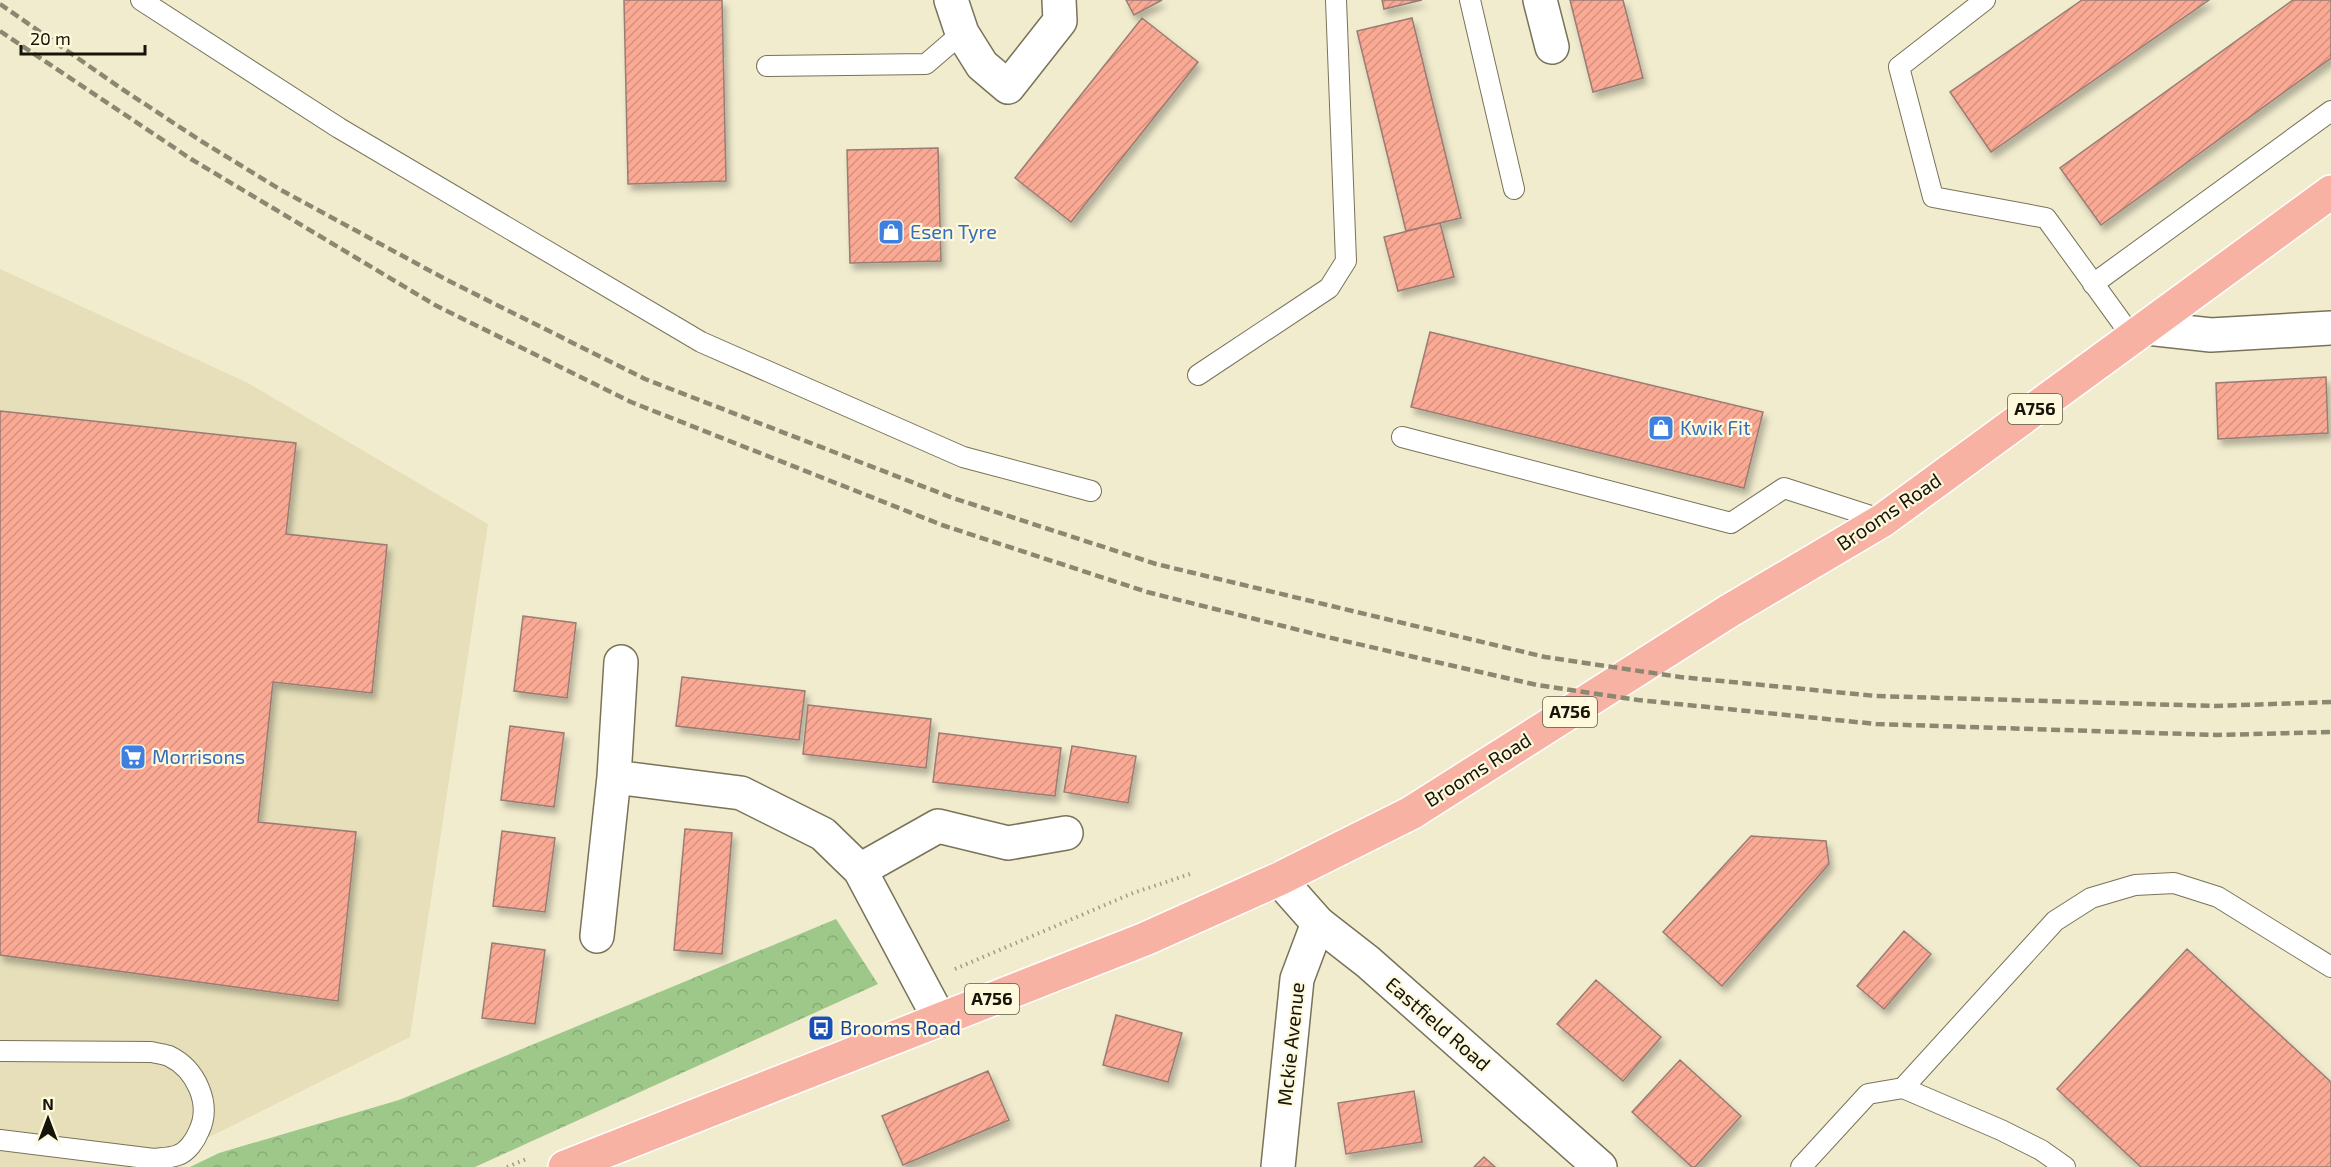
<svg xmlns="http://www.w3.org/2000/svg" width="2331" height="1167" font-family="'Exo 2',sans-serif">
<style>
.built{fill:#e6dfba}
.forest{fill:url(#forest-crowns)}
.building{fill:url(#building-hatch);stroke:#9a7c74;stroke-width:1.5;filter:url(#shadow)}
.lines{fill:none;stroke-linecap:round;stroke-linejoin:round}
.service-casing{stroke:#787359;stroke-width:22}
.minor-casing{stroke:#787359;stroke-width:36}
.tertiary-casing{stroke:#787359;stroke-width:36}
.primary-casing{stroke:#fff;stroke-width:36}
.path{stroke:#a09c85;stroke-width:4;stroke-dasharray:1.5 4.5;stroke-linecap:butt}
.service{stroke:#fff;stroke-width:20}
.minor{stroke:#fff;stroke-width:33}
.tertiary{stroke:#fff;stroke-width:33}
.primary{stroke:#f8b2a4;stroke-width:33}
.rail{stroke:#8b8872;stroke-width:4.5;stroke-dasharray:9 4.5;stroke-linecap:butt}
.labels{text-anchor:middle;stroke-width:4.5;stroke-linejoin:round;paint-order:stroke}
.shield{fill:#fef9dc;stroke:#5c5948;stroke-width:1.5}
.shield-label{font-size:18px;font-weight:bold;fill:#161409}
.shop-label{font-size:20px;fill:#366cbe;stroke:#fef9dc;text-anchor:start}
.street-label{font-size:20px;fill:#161409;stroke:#fef9dc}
.transit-label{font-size:20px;fill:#164399;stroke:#fef9dc;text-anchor:start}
</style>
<defs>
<pattern id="forest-crowns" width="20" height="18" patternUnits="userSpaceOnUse" patternTransform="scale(1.5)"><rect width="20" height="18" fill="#9dc88a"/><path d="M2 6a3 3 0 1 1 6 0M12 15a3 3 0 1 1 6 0" fill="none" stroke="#86ab76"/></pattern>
<pattern id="building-hatch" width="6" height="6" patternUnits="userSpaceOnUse" patternTransform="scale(1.5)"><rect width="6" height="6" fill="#faaa94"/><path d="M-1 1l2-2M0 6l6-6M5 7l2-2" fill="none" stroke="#d6917e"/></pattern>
<filter id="shadow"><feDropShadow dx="3.5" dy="6" stdDeviation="3" flood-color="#0004"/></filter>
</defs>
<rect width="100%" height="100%" fill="#f1ecce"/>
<path class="built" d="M0,269L248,383L488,524L410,1037L149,1167H0Z"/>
<path class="forest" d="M836,919L878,984L475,1167H190L219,1153L399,1100Z"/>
<path class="building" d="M624,0H722L726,181L628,184Z
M1126,0H1162L1134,15Z
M1382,0H1422L1384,9Z
M1570,0H1623L1643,78L1593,92Z
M2082,0H2209L1991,152L1950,92Z
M2293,0H2331V58L2101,225L2060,168Z
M1142,18L1198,62L1071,222L1015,178Z
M1412,18L1461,218L1406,231L1357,31Z
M938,148L941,261L850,263L847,150Z
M1440,223L1454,277L1398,291L1384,237Z
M1430,332L1763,412L1744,488L1411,407Z
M2326,377L2328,433L2218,439L2216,383Z
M0,411L296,443L286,534L387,545L372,693L273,682L258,822L356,832L338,1001L0,955Z
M523,616L576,623L567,698L514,691Z
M682,677L805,691L799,740L676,726Z
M808,705L931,719L926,768L803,754Z
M510,726L564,733L554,807L501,800Z
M939,733L1061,748L1055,796L933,782Z
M1072,746L1136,756L1128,803L1064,792Z
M685,829L732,833L722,954L674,950Z
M502,831L555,838L545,912L493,906Z
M1751,836L1826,841L1829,864L1722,986L1663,932Z
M1904,931L1931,954L1884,1009L1857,986Z
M492,943L545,950L535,1024L482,1018Z
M2187,949L2331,1082V1167H2141L2057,1089Z
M1596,980L1661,1037L1623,1081L1557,1024Z
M1116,1015L1182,1033L1168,1082L1103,1065Z
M1680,1060L1741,1116L1695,1167H1692L1632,1112Z
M988,1071L1009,1120L903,1165L882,1116Z
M1414,1091L1422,1142L1346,1154L1338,1103Z
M1484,1157L1495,1167H1474Z"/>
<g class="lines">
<g class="service-casing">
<path id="service" d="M141,0L339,128L701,342L963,457L1091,491
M1470,0L1514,189
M1985,0L1899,67L1933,197L2046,218L2133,338
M767,66L926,64L962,33
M2093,284L2331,111
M1198,375L1329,288L1346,261L1336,0
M1402,437L1731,523L1784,488L1883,520
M0,1051L151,1052C156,1053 163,1054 169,1056C196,1069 212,1104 199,1131C195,1141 187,1152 178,1155C171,1158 161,1158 154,1159L0,1140
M1903,1088L2055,921L2091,898L2135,885L2174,883L2218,897L2331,967
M1801,1167L1868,1094L1903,1088L2001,1130L2041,1150L2065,1167"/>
</g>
<g class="minor-casing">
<path id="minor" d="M951,0L962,33L982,65L1008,87L1060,21L1059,0
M1540,0L1552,47
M2147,328L2211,335L2331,328
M614,777L741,793L823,834L860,870L940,1020
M860,870L938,826L1008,843L1066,833
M597,936L614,777L621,662
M1278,1167L1297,979L1318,923"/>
</g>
<g class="tertiary-casing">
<path id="tertiary" d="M1279,879L1318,923L1368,962L1600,1167"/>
</g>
<g class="primary-casing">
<path id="primary" d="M565,1167L1145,939L1279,879L1411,813L1729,611L1883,520L2331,192"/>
</g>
<path class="path" d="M955,969L1133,893L1193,873
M507,1167L529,1158"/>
<use href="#service" class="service"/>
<use href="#minor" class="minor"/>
<use href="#tertiary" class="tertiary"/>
<use href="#primary" class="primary"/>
<path class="rail" d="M0,4L122,89L201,141L281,190L447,280L645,379L953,498L1156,564L1545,657L1680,677L1876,696L2215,706L2331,702
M0,31L191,159L435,305L631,402L942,525L1147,592L1327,637L1537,685L1638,700L1876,724L2217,735L2331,732"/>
</g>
<defs>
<g id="shop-square" transform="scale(1.35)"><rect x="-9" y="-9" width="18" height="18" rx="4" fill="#3f7fe0" stroke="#fef9dc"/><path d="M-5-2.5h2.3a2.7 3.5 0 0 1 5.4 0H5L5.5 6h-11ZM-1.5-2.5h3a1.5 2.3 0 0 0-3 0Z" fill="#fff"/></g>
<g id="supermarket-square" transform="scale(1.35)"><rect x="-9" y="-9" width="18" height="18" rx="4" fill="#3f7fe0" stroke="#fef9dc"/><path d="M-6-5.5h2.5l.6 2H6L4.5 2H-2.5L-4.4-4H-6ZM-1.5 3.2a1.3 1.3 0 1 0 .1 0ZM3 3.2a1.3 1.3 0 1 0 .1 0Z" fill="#fff"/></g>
<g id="bus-square" transform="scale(1.35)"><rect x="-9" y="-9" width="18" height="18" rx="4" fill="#1a4fb4" stroke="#fef9dc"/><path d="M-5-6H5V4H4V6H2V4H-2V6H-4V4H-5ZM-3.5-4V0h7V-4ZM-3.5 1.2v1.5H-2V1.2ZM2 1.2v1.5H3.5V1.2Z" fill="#fff"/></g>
</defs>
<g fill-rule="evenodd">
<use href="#shop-square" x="891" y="232"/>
<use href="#shop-square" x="1661" y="428"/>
<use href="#supermarket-square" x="133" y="757"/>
<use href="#bus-square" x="821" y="1028"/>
</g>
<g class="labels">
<g class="shield">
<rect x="2008" y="394" width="54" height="30" rx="4.5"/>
<rect x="1543" y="697" width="54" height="30" rx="4.5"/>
<rect x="965" y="984" width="54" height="30" rx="4.5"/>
</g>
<g class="shield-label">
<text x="2035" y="415">A756</text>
<text x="1570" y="718">A756</text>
<text x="992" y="1005">A756</text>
</g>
<g class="shop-label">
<text x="910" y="239">Esen Tyre</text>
<text x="1680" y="435">Kwik Fit</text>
<text x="152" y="764">Morrisons</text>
</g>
<g class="street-label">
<text transform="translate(1889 512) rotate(-34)" y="7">Brooms Road</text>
<text transform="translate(1478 770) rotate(-32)" y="7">Brooms Road</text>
<text transform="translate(1438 1024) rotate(41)" y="7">Eastfield Road</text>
<text transform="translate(1291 1044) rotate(-84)" y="7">Mckie Avenue</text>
</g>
<g class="transit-label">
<text x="840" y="1035">Brooms Road</text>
</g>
</g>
<g transform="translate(48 1119)" stroke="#fef9dc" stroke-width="4.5" paint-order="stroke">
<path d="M0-4.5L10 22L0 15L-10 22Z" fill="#161409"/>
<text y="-9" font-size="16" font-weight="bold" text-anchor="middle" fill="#161409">N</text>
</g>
<path d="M21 45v9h124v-9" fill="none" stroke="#161409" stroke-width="3"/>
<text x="30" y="45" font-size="18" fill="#161409" stroke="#fef9dc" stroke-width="4.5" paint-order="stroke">20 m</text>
</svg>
